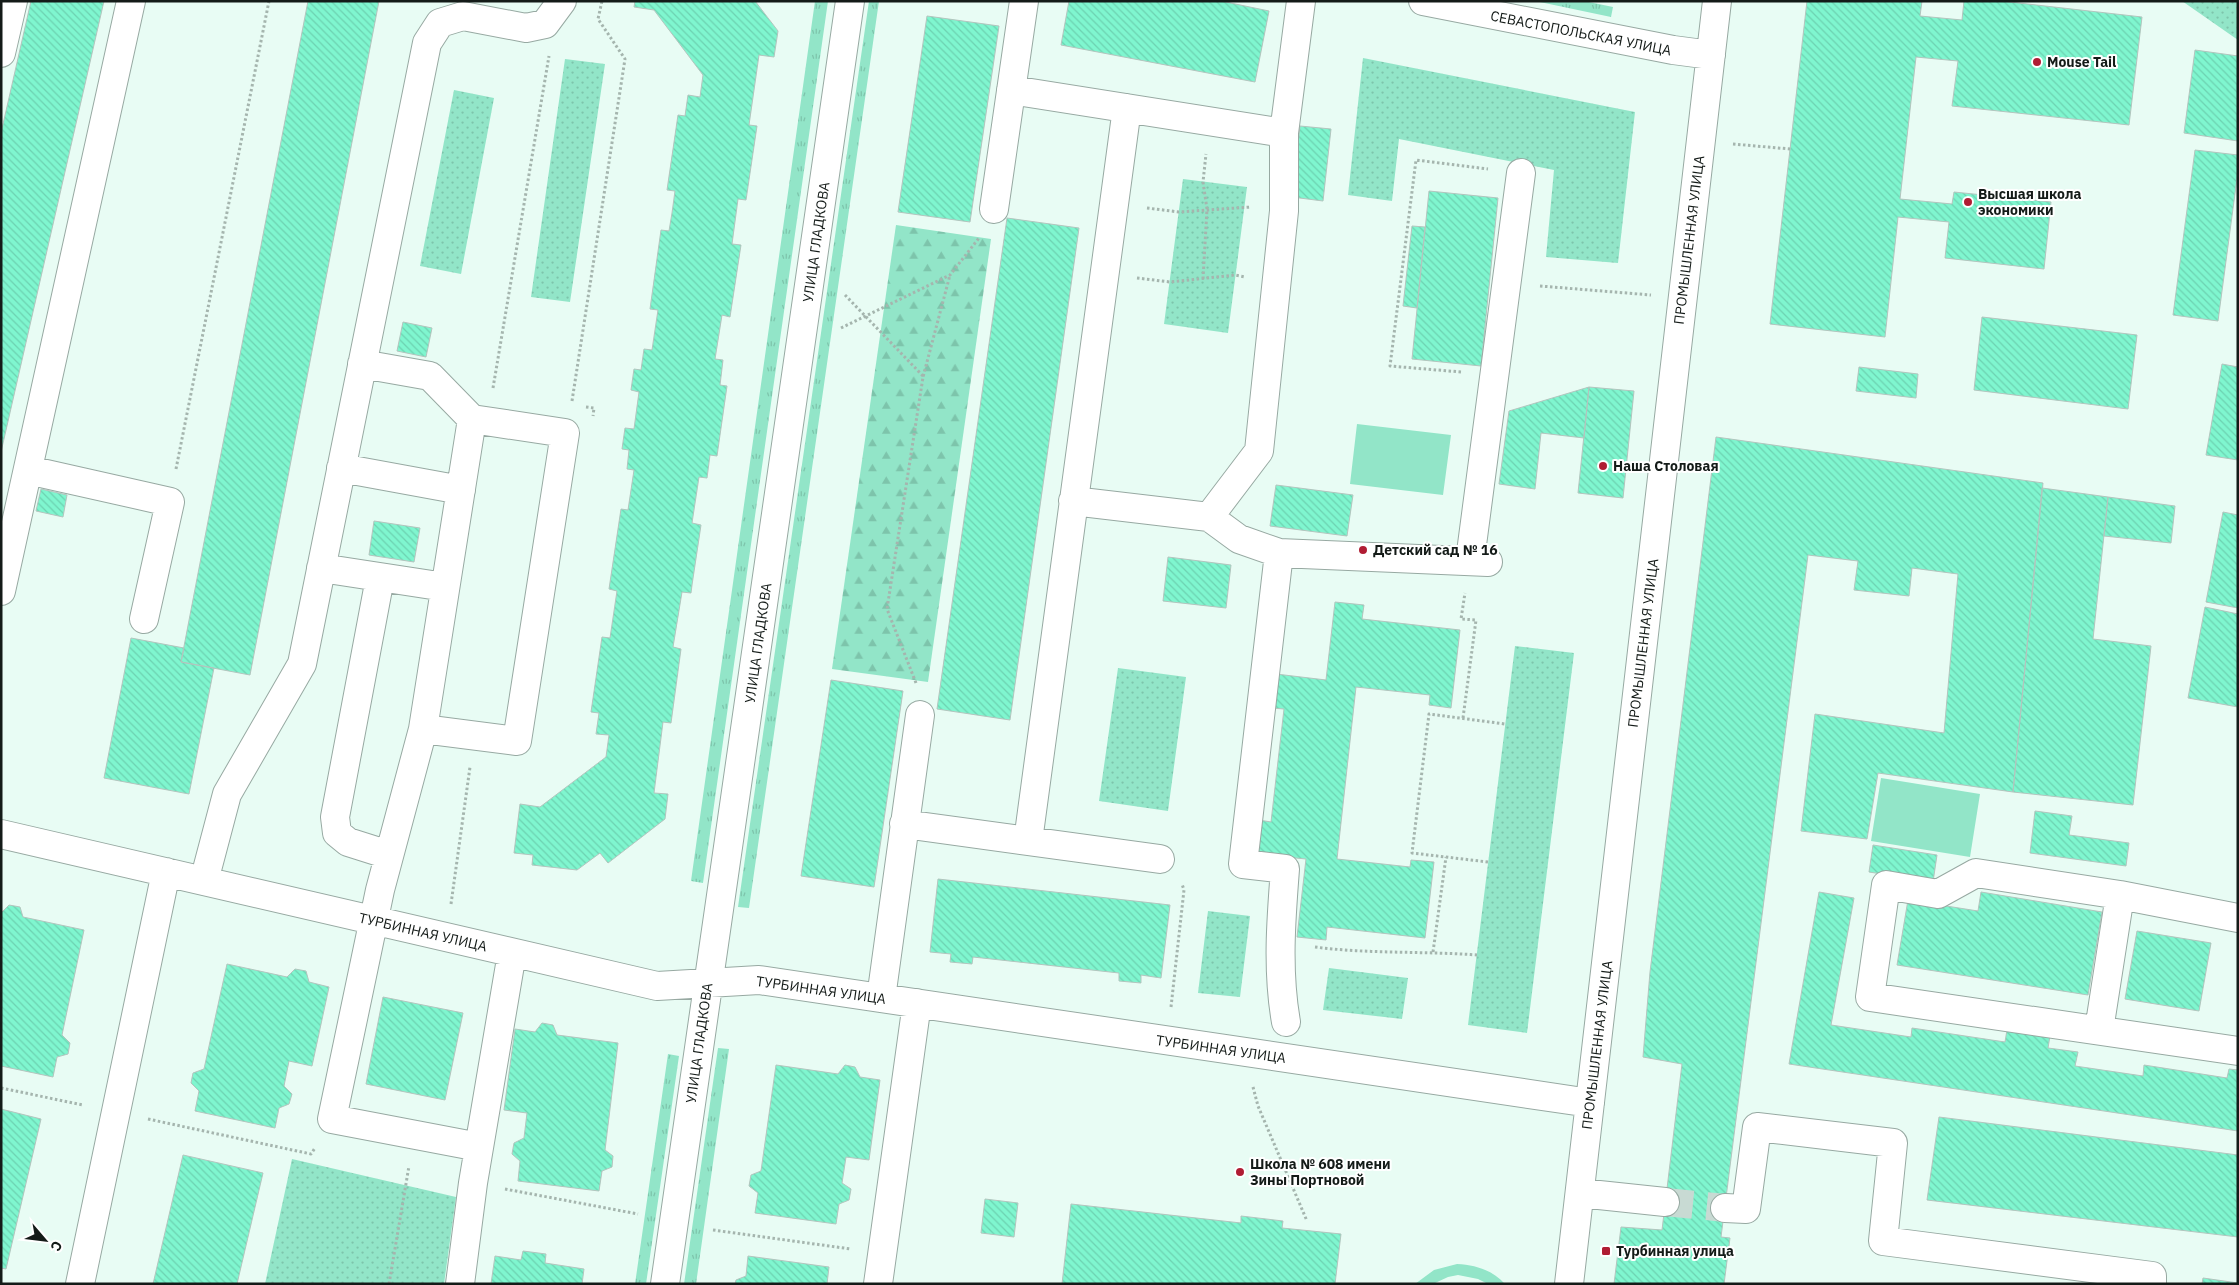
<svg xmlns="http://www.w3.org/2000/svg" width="2239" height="1285" font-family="'IBM Plex Sans',sans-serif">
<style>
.grass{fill:url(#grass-tufts)}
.forest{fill:url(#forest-firs)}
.park{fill:url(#park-dots)}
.pitch{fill:#92e5c8}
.building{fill:url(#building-back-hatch);stroke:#b3c5be}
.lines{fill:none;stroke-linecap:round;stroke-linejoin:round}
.minor-tunnel{stroke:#c8dad3;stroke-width:28;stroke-dasharray:28 14;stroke-linecap:butt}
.minor-casing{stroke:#97a9a2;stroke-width:30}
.path{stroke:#a5b5ae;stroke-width:3;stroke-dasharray:2.5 2.5;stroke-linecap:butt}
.minor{stroke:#fff;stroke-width:28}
.poi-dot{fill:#b01c33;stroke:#fff;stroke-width:2}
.labels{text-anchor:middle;stroke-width:4;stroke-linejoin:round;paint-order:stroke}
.street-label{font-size:14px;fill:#141b18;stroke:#fff}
.poi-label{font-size:14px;font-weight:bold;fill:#141b18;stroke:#fff;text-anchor:start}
</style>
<defs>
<pattern id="grass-tufts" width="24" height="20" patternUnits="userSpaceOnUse" patternTransform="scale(1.25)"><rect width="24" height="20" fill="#92e5c8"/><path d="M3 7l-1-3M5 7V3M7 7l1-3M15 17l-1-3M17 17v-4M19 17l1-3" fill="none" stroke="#7dc4ab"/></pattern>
<pattern id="forest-firs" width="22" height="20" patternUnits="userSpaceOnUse" patternTransform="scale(1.25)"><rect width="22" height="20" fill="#92e5c8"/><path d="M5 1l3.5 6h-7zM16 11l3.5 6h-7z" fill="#7dc4ab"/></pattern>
<pattern id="park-dots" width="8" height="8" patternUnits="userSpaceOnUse" patternTransform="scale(1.25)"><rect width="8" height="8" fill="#92e5c8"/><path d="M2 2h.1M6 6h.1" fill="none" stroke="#7dc4ab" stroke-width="1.8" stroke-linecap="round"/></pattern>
<pattern id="building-back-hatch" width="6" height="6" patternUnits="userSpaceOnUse" patternTransform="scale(1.25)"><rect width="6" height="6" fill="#7ff6cf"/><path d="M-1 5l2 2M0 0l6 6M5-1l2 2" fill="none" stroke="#6dd2b1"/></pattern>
</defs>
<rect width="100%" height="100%" fill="#e8fcf4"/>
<path class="grass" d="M815,1H828L703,883L691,881Z
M869,1H879L749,908L738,907Z
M1535,1H1584L1613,7L1611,17Z
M718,1048L729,1049L696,1284H684Z
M668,1054L679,1056L646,1284H635Z"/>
<path class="forest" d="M896,225L991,239L928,682L832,669Z"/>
<path class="park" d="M2182,1H2238V40Z
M1363,58L1635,112L1618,263L1546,257L1554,170L1399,139L1392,201L1348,195Z
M565,59L605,64L570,302L531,297Z
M454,90L494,98L461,274L420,266Z
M1183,179L1247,187L1228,333L1164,324Z
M1515,646L1574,653L1527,1033L1468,1025Z
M1118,668L1186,677L1168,811L1099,801Z
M1208,911L1250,916L1240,997L1198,993Z
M1329,968L1408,978L1402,1019L1323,1010Z
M292,1159L456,1197L444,1284H265Z"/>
<path class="pitch" d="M1357,424L1451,435L1443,495L1350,484Z
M1881,778L1980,794L1970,857L1871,841Z
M1457,1264C1476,1265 1492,1270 1505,1284H1488L1478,1279L1458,1275L1448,1277L1433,1284H1415L1434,1270Z"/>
<path class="building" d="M31,1H104L1,452V133Z
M308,1H379L250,675L181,662Z
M635,1H755L778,31L774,57L759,55L749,125L757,126L746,200L738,199L732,244L741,245L730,317L722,315L715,359L723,360L720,385L727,386L717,456L710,455L707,478L699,477L692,523L701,525L692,585L691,593L682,592L673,647L681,649L671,723L663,722L654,793L668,794L665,819L608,863L600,853L577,870L532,865L533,855L514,853L520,804L540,807L606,757L609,735L596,734L599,713L591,712L602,637L610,638L617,591L609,589L621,509L628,510L634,470L627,469L629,450L622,449L625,428L634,429L639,392L631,390L634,369L641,370L644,349L652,350L658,310L650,309L661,230L669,231L672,213L675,191L667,190L678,115L685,116L688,95L700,97L703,75L654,10L634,7Z
M1069,1H1221L1269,11L1255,82L1061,45Z
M1807,1H1922L1920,16L1962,20L1964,1H2001L2142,17L2129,125L1952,106L1958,61L1916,57L1900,199L1952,204L1954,192L2051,202L2044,269L1945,258L1949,222L1898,217L1885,337L1770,324Z
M927,16L999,26L970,222L898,212Z
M2195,50L2238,56V141L2184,133Z
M1300,126L1331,129L1323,201L1292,197Z
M2195,150L2238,155V171L2218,321L2173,315Z
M1429,191L1498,198L1481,366L1412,359Z
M1007,218L1079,228L1010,720L937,709Z
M1412,226L1425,227L1417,308L1403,306Z
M1982,317L2137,335L2128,409L1974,390Z
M403,322L432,328L426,357L397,351Z
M2222,364L2238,367V460L2206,455Z
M1859,367L1918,374L1916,398L1856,391Z
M1589,387L1584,438L1541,433L1535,489L1499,484L1509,411Z
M1589,387L1634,391L1623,498L1578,493Z
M1716,437L2043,483L2013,792L1878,773L1867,839L1801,831L1815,714L1944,733L1958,574L1912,568L1909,596L1854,590L1858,561L1808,555L1721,1237L1730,1238L1724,1284H1614L1621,1227L1662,1230L1682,1064L1643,1057L1650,972Z
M1276,485L1353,495L1347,536L1270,526Z
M2042,488L2108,497L2093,639L2151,646L2133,805L2013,792Z
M41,489L67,495L63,517L36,511Z
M2108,497L2175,506L2171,543L2104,536Z
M2223,512L2238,515V608L2206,602Z
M374,521L420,528L414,562L369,555Z
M1168,557L1231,565L1226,608L1163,601Z
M1335,602L1364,605L1362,619L1460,630L1451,708L1429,705L1430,695L1356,687L1337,859L1410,867L1411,860L1434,862L1425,938L1327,927L1326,940L1297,937L1306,859L1256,854L1259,820L1271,822L1284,709L1272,708L1276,674L1326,680Z
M2205,607L2238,614V707L2188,698Z
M131,638L184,648L181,662L214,668L189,794L104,778Z
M831,680L903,691L874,887L801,876Z
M2035,811L2072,816L2069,835L2129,843L2126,866L2030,853Z
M1873,845L1937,855L1933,882L1869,872Z
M938,879L1170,905L1161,978L1141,975V983L1119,981V973L973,957L972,964L950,962L951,954L930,952Z
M1819,892L1854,898L1831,1025L1911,1037L1912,1028L2005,1042L2007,1030L2050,1036L2048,1048L2078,1052L2075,1066L2143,1076L2144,1065L2227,1078L2229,1069L2238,1070V1131L1789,1064Z
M1981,892L2102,912L2088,995L1897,965L1908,900L1978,911Z
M9,905L20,907L23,917L84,930L62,1035L70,1043L68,1054L57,1057L53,1077L1,1066V913Z
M2137,931L2211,943L2199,1011L2125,999Z
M227,964L287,977L295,969L306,971L309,982L329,987L312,1066L289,1061L284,1086L292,1094L289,1104L279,1108L275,1128L195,1111L199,1091L191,1083L193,1073L204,1069Z
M383,997L463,1013L445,1100L366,1084Z
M542,1023L553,1025L557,1035L618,1043L605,1150L613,1156L612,1167L602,1171L599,1191L518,1181L520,1161L512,1154L514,1143L524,1138L527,1113L504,1110L515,1029L535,1032Z
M776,1065L838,1074L845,1065L855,1067L860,1077L880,1080L869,1160L846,1157L842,1183L851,1189L849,1200L839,1204L836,1224L755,1213L758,1193L749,1186L751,1175L761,1171Z
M1,1109L41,1119L6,1269L1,1268Z
M1939,1117L2238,1155V1237L1927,1200Z
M183,1155L263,1173L237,1284H153Z
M985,1199L1018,1203L1014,1237L981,1233Z
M1071,1204L1241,1223V1216L1283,1221L1282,1228L1341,1234L1335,1284H1062Z
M523,1251L546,1254L545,1263L584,1269L582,1284H491L495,1256L521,1260Z
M748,1256L829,1267L827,1284H735L736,1280L746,1276Z
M2203,1278L2238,1283V1284H2202Z"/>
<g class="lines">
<path class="minor-tunnel" d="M1665,1202L1725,1208"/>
<g class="minor-casing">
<path id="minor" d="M1423,1L1673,50L1711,55
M1,53L13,1
M1011,90L1284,133
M994,209L1024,1
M362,364L430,376L472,419
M341,468L461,490
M28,470L170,502L144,619
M1073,501L1209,517L1259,451L1284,211V133L1301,1
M1209,517L1239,539L1279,553
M1470,560L1521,173
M321,568L445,587
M380,578L335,817L337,833L348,842L389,855
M1,591L131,1
M423,729L517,741L565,433L472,419L423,729L380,890L332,1119L479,1147
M904,824L1160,859
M1,834L657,986L759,980L1590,1103
M1028,841L1127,108
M204,881L227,794L302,664L427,43L440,23L463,16L526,28L545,24L562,1
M2238,918L2120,895L1976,873L1938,894L1886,885L1870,997L2238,1051
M881,998L920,715
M1286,1022C1277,971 1281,920 1285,869L1243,864L1279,553L1488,562
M2099,1030L2120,895
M1580,1193L1665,1202
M1725,1208L1746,1209L1757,1127L1893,1143L1883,1241L2152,1276V1284
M80,1284L166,872
M460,1284L473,1183L512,953
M665,1284L850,1
M878,1284L917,1003
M1569,1284L1717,1"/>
</g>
<path class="path" d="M1733,144L1790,149
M1147,208L1179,212L1251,207
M1137,278L1170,282L1235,275L1245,277
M1203,279L1207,209L1203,182L1206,154
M1540,286L1651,295
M845,295L923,376
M841,328L950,275L979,238
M1461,372L1390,366L1416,160L1488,169
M493,388L549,56
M572,401L625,59L598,19L602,1
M586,407L594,408L593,416
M176,469L269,1
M916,683L887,609L923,377L950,275
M1463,718L1476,620L1461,619L1465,593
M1488,862L1412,853L1429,714L1505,724
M451,904L470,767
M1315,947C1369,954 1423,951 1477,955
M1433,952L1446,857
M1171,1007L1184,890L1182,884
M1253,1087L1258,1106L1307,1221
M1,1088L83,1105
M148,1119L311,1154L315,1148
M505,1189L638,1214
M713,1230L851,1249
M389,1284L409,1166"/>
<use href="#minor" class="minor"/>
</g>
<g class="poi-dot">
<circle cx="2037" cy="62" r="5"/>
<circle cx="1968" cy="202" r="5"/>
<circle cx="1603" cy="466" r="5"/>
<circle cx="1363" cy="550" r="5"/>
<circle cx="1240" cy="1172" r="5"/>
<rect x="1601" y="1246" width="10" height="10" rx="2.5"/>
</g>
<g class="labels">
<g class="street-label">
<text transform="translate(1581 33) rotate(11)" y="5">СЕВАСТОПОЛЬСКАЯ УЛИЦА</text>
<text transform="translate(1689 240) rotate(-83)" y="5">ПРОМЫШЛЕННАЯ УЛИЦА</text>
<text transform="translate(816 242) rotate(-82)" y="5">УЛИЦА ГЛАДКОВА</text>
<text transform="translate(758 643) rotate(-82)" y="5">УЛИЦА ГЛАДКОВА</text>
<text transform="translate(1643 643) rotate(-83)" y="5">ПРОМЫШЛЕННАЯ УЛИЦА</text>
<text transform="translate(423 932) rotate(13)" y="5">ТУРБИННАЯ УЛИЦА</text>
<text transform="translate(821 990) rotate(8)" y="5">ТУРБИННАЯ УЛИЦА</text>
<text transform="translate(699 1043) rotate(-82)" y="5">УЛИЦА ГЛАДКОВА</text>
<text transform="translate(1597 1045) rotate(-83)" y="5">ПРОМЫШЛЕННАЯ УЛИЦА</text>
<text transform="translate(1221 1049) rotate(8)" y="5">ТУРБИННАЯ УЛИЦА</text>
</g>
<g class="poi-label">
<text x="2047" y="67">Mouse Tail</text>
<text x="1978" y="199">Высшая школа<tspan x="1978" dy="16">экономики</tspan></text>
<text x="1613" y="471">Наша Столовая</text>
<text x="1373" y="555">Детский сад № 16</text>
<text x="1250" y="1169">Школа № 608 имени<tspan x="1250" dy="16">Зины Портновой</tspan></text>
<text x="1616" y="1256">Турбинная улица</text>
</g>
</g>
<rect width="2239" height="1285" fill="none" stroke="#141b18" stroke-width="5"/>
<g transform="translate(45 1240) rotate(118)" stroke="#ffffff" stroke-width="4" paint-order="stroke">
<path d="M0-4L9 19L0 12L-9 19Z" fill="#141b18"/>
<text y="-8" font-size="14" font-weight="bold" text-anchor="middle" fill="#141b18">С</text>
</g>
</svg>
